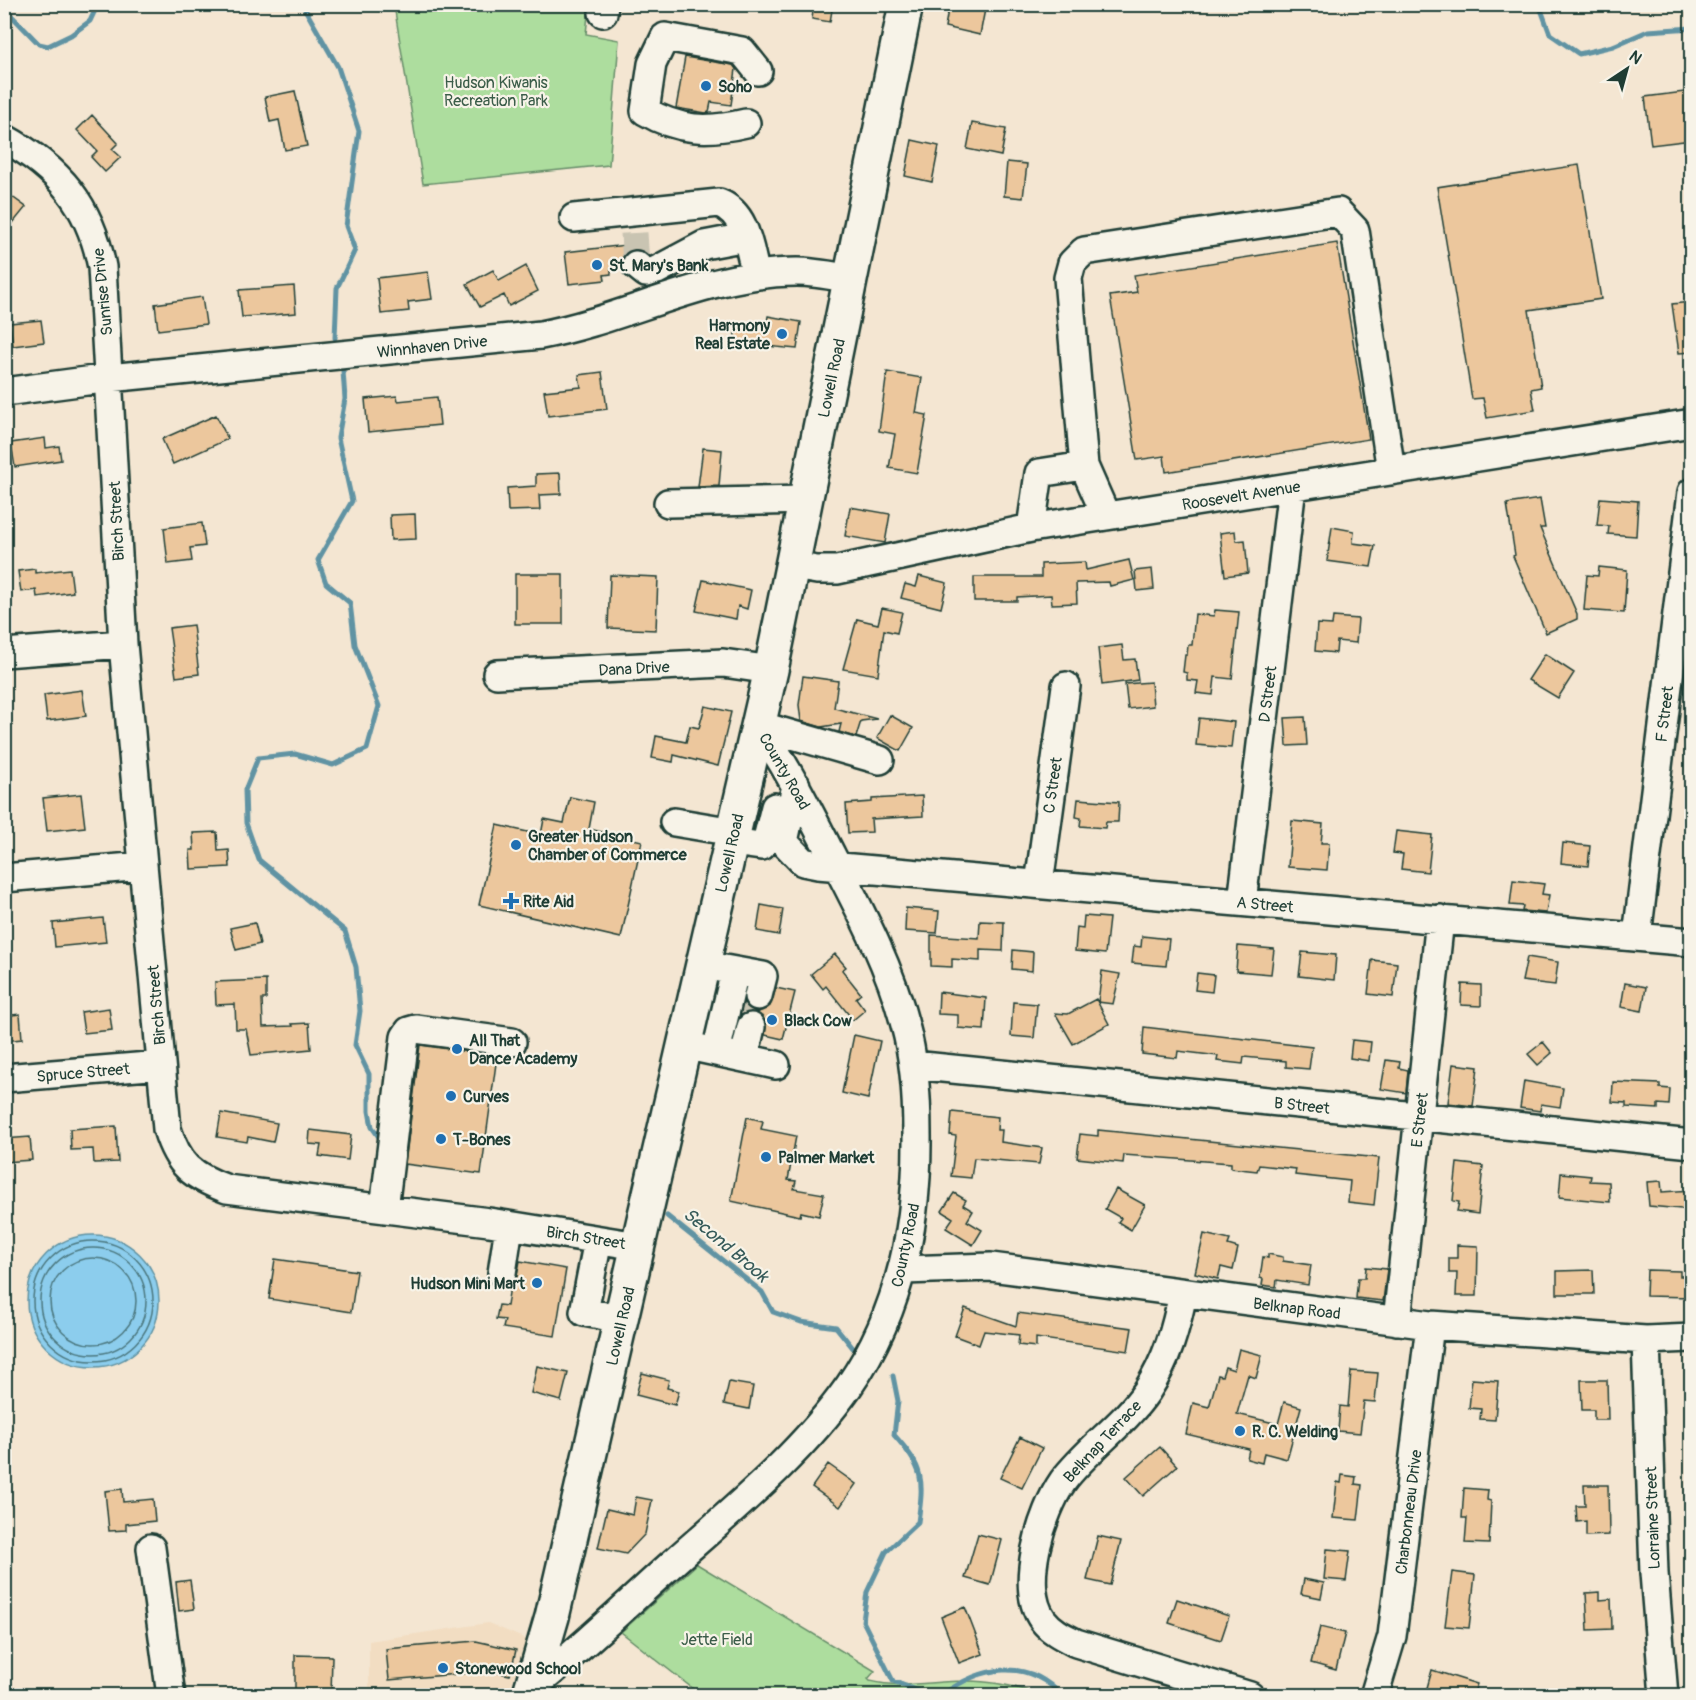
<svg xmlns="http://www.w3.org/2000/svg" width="1696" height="1700" font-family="Pangolin,sans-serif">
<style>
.built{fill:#f2ddc2}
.green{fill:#addd9e;stroke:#668d69;stroke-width:1.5}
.water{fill:#8ccded;stroke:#6093a3;stroke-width:1.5}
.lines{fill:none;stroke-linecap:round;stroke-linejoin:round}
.shore{stroke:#4b777e;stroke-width:1.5}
.stream{stroke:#6093a3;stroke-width:5}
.building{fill:#ecc79d;stroke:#1f3d34;stroke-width:1.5}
.minor-tunnel{stroke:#c9c4b2;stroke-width:27;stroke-dasharray:27 14;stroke-linecap:butt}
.minor-casing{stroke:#1f3d34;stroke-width:32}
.major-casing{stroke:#1f3d34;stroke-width:38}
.minor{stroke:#f7f3e8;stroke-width:27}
.major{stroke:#f7f3e8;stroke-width:33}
.poi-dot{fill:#1f6fb2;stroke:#f7f3e8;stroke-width:2}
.labels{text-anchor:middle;stroke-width:4.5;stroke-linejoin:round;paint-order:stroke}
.park-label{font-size:16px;fill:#3b5d49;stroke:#f7f3e8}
.poi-label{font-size:16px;font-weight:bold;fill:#1f3d34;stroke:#f7f3e8;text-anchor:start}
.street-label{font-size:16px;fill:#1f3d34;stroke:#f7f3e8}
.water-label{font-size:18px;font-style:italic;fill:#355a59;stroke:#f7f3e8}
</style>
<rect width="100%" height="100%" fill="#f4e6d2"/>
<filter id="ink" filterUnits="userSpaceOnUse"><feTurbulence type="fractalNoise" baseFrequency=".0167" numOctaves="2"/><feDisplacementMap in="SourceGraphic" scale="12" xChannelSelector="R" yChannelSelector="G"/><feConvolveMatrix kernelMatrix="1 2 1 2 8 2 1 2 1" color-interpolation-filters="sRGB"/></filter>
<g filter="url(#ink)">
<path class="built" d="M488,1623L528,1640L507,1696L369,1695V1641Z"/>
<path class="green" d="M394,5H589L586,34L619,40L609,165L423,184Z
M697,1564L875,1671L868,1679L870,1681C901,1689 933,1681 964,1681C993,1680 1020,1689 1047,1695L1059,1690L1078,1695H701L621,1632Z"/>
<path class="water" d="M27 1301a66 66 0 1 1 132 0a66 66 0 1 1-132 0Z"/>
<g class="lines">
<path class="shore" d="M33 1301a60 60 0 1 1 120 0a60 60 0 1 1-120 0Z
M40 1301a53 53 0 1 1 106 0a53 53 0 1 1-106 0Z
M50 1301a43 43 0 1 1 86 0a43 43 0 1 1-86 0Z"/>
<path class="stream" d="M302,4L338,67L359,131L346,226L355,250L337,288L335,338
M1539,4L1550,34L1579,54L1613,46L1648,31L1692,28
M4,8L39,44L48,46L71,35L90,21L98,4
M343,371L345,399L338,438L352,501L318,560L326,583L350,603L355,645L379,706L367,749L333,765L295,754L258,758L245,790L246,823L259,860L345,931L356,967L360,1011L355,1045L369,1074V1111L372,1127L379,1137
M667,1216L762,1292L773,1312L801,1322L836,1327L853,1348
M893,1376L898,1401L894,1435C924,1468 924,1479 918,1522L886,1552L867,1592L863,1621L893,1681L930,1696
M941,1696C980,1666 1027,1657 1062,1696"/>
</g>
<path class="building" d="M814,4H833L830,22L812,19Z
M949,4H986L980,35L945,27Z
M685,57L733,65L736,69L731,105L711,102L709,112L706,113L676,108Z
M295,91L307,146L285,150L279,120L270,122L265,97Z
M1692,91V140L1651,145L1645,97Z
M92,115L118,143L112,149L121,157L105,172L91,157L97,151L77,130Z
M972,123L1006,129L1001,156L967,149Z
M912,140L939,146L932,182L905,176Z
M1007,162L1027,164L1023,198L1004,196Z
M1579,165L1601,299L1529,310L1541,387L1531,389L1535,410L1487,418L1483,398L1472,399L1437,187Z
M4,191L26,207L4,234Z
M1337,243L1369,439L1166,472L1164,456L1137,460L1110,296L1137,292L1134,275Z
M635,244L636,250L623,256L621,268L611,269V274L604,275L605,280L569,284L565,252Z
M526,266L538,291L509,306L504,295L480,307L467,284L493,270L499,281Z
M428,272L432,299L408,302L409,311L381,314L377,278Z
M294,286L296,313L242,317L239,290Z
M202,297L206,324L158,330L155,304Z
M1692,302V352L1679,353L1672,304Z
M768,316L801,322L797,349L734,343L736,326L766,328Z
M41,320L44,342L13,346L10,323Z
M602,372L607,409L548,416L544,391L581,387L579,375Z
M887,372L922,378L916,413L927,415L917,473L889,468L895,434L879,431Z
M397,396L398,401L437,397L440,425L368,432L365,399Z
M216,415L228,439L173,464L162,439Z
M45,438L46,448L59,446L61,460L15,467L11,443Z
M703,448L722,450L719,486L698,487Z
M560,473L561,494L539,495L540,510L508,511L507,488L536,486V474Z
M1600,498L1638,501L1636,536L1608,534L1609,526L1597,525Z
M1540,499L1545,528H1540L1577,614V619L1546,633L1513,556L1515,555L1507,504Z
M850,507L890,514L885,543L845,536Z
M415,514L416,539L391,540L390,515Z
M202,523L205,546L190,548L192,561L168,564L164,528Z
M1332,527L1354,531L1353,543L1375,546L1371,567L1327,561Z
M1235,531L1236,541L1245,540L1248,573L1225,576L1220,533Z
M1129,560L1134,580L1110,586L1109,582L1076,583L1077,603L1052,604L1051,595L1017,597V601H974V577H1041V564L1085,562L1086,570Z
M1599,567L1627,570L1624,613L1584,610L1587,575L1598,576Z
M35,569V573L70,569L73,592L37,597L36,590L21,592L18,571Z
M1152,569L1154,589L1137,591L1135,571Z
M515,574H563V624H515Z
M610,575L658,577L656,630L608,628Z
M919,576L947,583L941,608L901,598L905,584L916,587Z
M703,580L751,590L747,609L738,606L736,619L696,611Z
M882,608L902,612L897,633L884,630L878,675L843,669L857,619L878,624Z
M1215,610L1239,612L1232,679L1215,677L1213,695L1196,693L1198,681L1187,680V673L1183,672L1185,655H1187L1188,645H1192L1195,614L1214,616Z
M1333,617L1358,619L1356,643L1337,641L1336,653L1315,651L1317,624L1332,625Z
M193,625L199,674L176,677L169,628Z
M1122,645L1124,660L1135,659L1138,680L1102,685L1098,648Z
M1545,654L1574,673L1558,698L1528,680Z
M803,676L838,681L834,708L877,719L861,721L856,737L839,732L841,724L821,727L801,721L799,705Z
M1151,682L1153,706L1128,709L1125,684Z
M82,690L86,716L47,721L44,695Z
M705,706L731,712L718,766L674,755L673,762L652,758L656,736L686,742L690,726L699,728Z
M890,715L913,728L900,751L877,738Z
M1305,717L1307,745L1287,746L1285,718Z
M1199,718L1234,722L1231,748L1196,745Z
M81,794L85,827L47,831L43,798Z
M922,796L923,816L871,819L872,832L848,833L846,804L872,802V799Z
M570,797L594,802L589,829L642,841L621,938L479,905L497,825L541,835L544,819L564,823Z
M1078,799L1119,802L1118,822H1106L1105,828L1080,826L1081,818L1076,817Z
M1292,821L1323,824L1321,843H1329L1327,870L1288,867Z
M1396,831L1432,835L1428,872L1401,869L1403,854L1393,853Z
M217,832L218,851L229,850L230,867L191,869L190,850H194L193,833Z
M1563,843L1590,846L1588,866L1561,863Z
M1513,880L1544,884L1542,894L1549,895L1546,913L1522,911L1523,906L1510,905Z
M761,905L783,909L779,935L757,931Z
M906,908L939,911L937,933L905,931Z
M1084,916L1109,918L1105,954L1075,951L1077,927L1083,928Z
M103,918L106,942L55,947L53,923Z
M980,921L1004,922L1003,951L980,950V961L952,959V967L931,966V935L979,938Z
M255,923L260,944L236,950L230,928Z
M1142,936L1169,939L1166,966L1132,963L1134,946L1141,947Z
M1238,946L1274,949L1271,974L1236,971Z
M1013,950L1033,952L1032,971L1012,969Z
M1302,952L1336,955L1334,980L1299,976Z
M835,954L846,967L842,970L861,994L856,998L865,1010L853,1020L826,986L823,989L811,974Z
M1527,957L1558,962L1555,985L1522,981Z
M1372,960L1397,963L1393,997L1368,994Z
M1102,971L1120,974L1113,1004L1098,1002Z
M1197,973L1214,975L1212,992L1195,990Z
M266,980V999H262L263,1027L293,1026L292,1024L309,1023L311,1049L251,1055L246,1029H236L235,1004L216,1005L215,982Z
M1625,983L1646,987L1642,1011L1621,1007Z
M1462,984L1481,985V1006L1461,1005Z
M776,988L795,992L783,1039L765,1035L766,1022L757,1013L770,1006Z
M939,992L986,998L984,1030L958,1028V1015L938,1014Z
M1096,999L1109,1024L1073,1044L1055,1013L1068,1014Z
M1013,1002L1037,1004L1034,1038L1011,1036Z
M109,1008L112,1030L84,1033L81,1012Z
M20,1014L22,1039L4,1041V1016Z
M1144,1027L1312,1047L1309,1069L1286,1067V1061L1244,1057L1243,1064L1217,1061L1218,1056L1178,1051L1177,1058L1142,1054Z
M854,1035L880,1041L868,1099L842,1093Z
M1352,1040L1371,1042L1369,1061L1350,1058Z
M1543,1042L1552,1053L1538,1065L1528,1054Z
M420,1045L497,1056L481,1174L405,1164Z
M1386,1060L1400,1062L1399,1068L1408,1070L1406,1093L1381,1089Z
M1453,1064L1478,1067L1473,1106L1448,1103Z
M1524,1081L1563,1088L1560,1107L1541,1104L1540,1111L1520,1108Z
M1613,1082L1660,1084V1088L1670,1089L1669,1105L1658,1104V1109L1626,1107V1103L1612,1102Z
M952,1112L998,1117L997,1130H1002L1001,1142L1042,1148L1039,1164L974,1158L971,1178L951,1176L956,1136L950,1135Z
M221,1113L277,1123L273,1142L248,1137L247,1142L217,1137Z
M747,1117L763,1121L761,1129L796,1136L788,1180L796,1181L794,1189L824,1194L819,1216L801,1212L800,1216L731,1201Z
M116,1126L118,1162L94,1163L93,1149L71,1150L70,1129Z
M310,1130L351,1135L348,1160L319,1156L321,1145L309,1144Z
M1098,1130L1379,1158L1374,1205L1348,1202L1350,1181L1295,1175L1296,1169L1259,1165L1257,1171L1231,1168V1163L1124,1155L1123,1163L1077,1158L1080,1134L1098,1136Z
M30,1137L32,1160L4,1162V1139Z
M1457,1163L1483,1166L1478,1214L1457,1211L1459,1202L1453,1201Z
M1561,1173L1591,1176L1590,1181L1609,1182L1610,1202L1559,1197Z
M1661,1181L1662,1192L1692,1190V1210L1649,1206L1647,1182Z
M1116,1189L1145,1205L1131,1230L1118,1222L1121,1218L1105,1209Z
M954,1193L966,1200L963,1205L973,1211L967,1221L982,1230L973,1245L946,1228L953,1218L942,1211Z
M1204,1234L1230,1240L1228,1245L1238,1248L1233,1270L1221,1267L1218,1279L1195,1273Z
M1457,1245L1478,1246L1477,1296H1456L1457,1273H1449V1258H1457Z
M1268,1254L1283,1257V1261L1311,1265L1308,1285L1277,1280L1276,1287L1262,1285L1263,1279L1260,1278L1263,1257L1268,1258Z
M275,1259L357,1271L351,1312L269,1299Z
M520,1261L566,1269L555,1336L503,1328L505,1320L496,1319L499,1305L507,1306L510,1286L517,1276Z
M1366,1267L1387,1269L1383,1301L1356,1298L1358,1278H1365Z
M1593,1270L1594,1294H1557V1271Z
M1647,1270L1680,1271V1276H1692V1297L1646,1296Z
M965,1308L1016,1326L1018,1313L1132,1328L1128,1351L1036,1338V1347L1018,1345L1019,1335L984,1331L979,1345L955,1336Z
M1239,1349L1262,1355L1256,1378L1248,1375L1237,1414L1278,1424L1284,1402L1301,1407L1287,1459L1264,1453L1262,1463L1247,1459L1249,1449L1186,1434L1193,1403L1209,1407L1218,1375L1222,1376L1225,1367L1234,1370Z
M537,1366L568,1373L561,1401L531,1393Z
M1351,1371L1378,1373L1375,1402L1364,1401L1360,1433L1338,1431L1340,1406L1348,1407Z
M642,1373L669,1380L667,1388L679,1391L675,1405L636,1395Z
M1472,1379L1498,1381L1495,1420L1480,1419L1481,1409L1469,1408Z
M1581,1380H1607L1608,1420H1594V1410H1582Z
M729,1382L753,1386L749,1409L724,1404Z
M1020,1437L1042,1448L1022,1488L1000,1478Z
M1160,1447L1177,1466L1143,1496L1126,1477Z
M828,1464L856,1484L840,1507L812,1487Z
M1342,1475L1356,1477L1355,1484L1362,1485L1358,1520L1333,1518L1337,1482L1341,1483Z
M1584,1485H1608L1609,1535L1586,1536V1521L1577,1522L1576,1506H1585Z
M1464,1488L1488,1490L1487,1500L1491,1501L1489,1544L1465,1543L1467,1518H1462Z
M122,1489L123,1502L153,1499L155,1521L126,1524V1530L109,1531L105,1491Z
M636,1497L652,1500L645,1534L626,1554L598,1548L607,1509L633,1515Z
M978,1534L1002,1540L990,1585L965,1578Z
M1098,1536L1121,1541L1110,1585L1087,1580Z
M1327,1549L1350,1551L1346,1581L1324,1579Z
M1452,1572L1475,1575L1469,1628L1445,1626Z
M1304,1579L1324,1583L1321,1598L1301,1594Z
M190,1580L194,1609L179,1611L176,1582Z
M1600,1592V1600L1611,1599L1612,1629L1588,1630L1586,1593Z
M1177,1599L1229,1616L1221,1640L1169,1623Z
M965,1607L983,1654L959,1663L941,1617Z
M1320,1627L1345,1633L1336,1670L1311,1663Z
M476,1641L516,1650L510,1675L468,1666L469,1673L389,1680L386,1649Z
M295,1655L332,1656L331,1695H295Z
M1432,1670L1477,1684L1473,1695H1425Z"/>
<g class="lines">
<path class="minor-tunnel" d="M634,233L636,265
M740,1023L747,993"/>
<g class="minor-casing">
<path id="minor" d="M603,13L604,4
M746,123C708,132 679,131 645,111L652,64L665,37L742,51L758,71
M4,138C59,168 90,205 102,267L123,644L167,1129C178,1165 192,1176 227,1189L489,1222L638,1246
M574,218L719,203C747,214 749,249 756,275
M636,265L646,273L657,270L704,245L746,237
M4,392L109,378L541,335C627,319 708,272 797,272C815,272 834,276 852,279
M1084,466L1068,278L1072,263L1084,251L1338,212L1355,230L1391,471
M668,503L807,500
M1031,528L1039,473L1084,466L1106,516
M793,566L817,570H837L1031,528L1692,423
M4,653L123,644
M497,674L723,663L771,670
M758,725L880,760
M796,785L784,842L803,862L818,865L1692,942
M674,822L734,832
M732,842L761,846L767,839L775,807
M4,878L143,866
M1039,884L1066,686
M1242,902L1292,487
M1637,936L1692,492
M719,968L763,976L758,996
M684,1045L776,1065
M716,1052L735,971
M744,1058L751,1027
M913,1065L1692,1144
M4,1078L161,1065
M384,1209L405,1037L409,1031L416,1029L512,1042
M598,1240L584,1312L621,1319
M904,1270L991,1267L1430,1325L1646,1340L1692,1338
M502,1273L509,1226
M1183,1293C1176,1329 1167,1360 1147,1391C1124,1425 1088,1448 1063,1481C1042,1511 1018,1587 1043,1620C1051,1631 1064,1637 1076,1643L1250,1696
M1397,1321L1440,919
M1646,1340L1654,1573L1664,1696
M151,1548L171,1696
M531,1689C581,1649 626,1605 674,1562C735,1508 801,1454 849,1386C901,1311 918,1224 917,1134C917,1098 915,1061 905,1025C890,966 860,910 832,856C809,811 787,766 758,725
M1374,1696L1392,1636L1430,1325"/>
</g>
<g class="major-casing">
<path id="major" d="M529,1696L552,1617L771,670L906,4"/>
</g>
<use href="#minor" class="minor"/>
<use href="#major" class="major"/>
</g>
</g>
<g class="poi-dot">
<circle cx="706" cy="86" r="6"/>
<circle cx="597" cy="265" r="6"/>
<circle cx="782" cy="334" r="6"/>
<circle cx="516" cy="845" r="6"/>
<path d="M508 892h6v6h6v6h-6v6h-6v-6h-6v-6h6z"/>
<circle cx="772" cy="1020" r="6"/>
<circle cx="457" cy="1049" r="6"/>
<circle cx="451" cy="1096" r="6"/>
<circle cx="441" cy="1139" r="6"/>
<circle cx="766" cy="1157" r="6"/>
<circle cx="537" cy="1283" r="6"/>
<circle cx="1240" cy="1431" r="6"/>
<circle cx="443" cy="1668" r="6"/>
</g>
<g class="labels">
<g class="park-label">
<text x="496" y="88">Hudson Kiwanis<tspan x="496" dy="18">Recreation Park</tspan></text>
<text x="717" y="1645">Jette Field</text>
</g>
<g class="poi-label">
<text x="718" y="92">Soho</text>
<text x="609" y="271">St. Mary's Bank</text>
<text x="770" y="331" text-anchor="end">Harmony<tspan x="770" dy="18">Real Estate</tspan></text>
<text x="528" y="842">Greater Hudson<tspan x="528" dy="18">Chamber of Commerce</tspan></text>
<text x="523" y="907">Rite Aid</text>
<text x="784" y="1026">Black Cow</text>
<text x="469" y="1046">All That<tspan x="469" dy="18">Dance Academy</tspan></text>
<text x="463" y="1102">Curves</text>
<text x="453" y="1145">T-Bones</text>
<text x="778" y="1163">Palmer Market</text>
<text x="525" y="1289" text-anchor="end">Hudson Mini Mart</text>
<text x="1252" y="1437">R. C. Welding</text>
<text x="455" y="1674">Stonewood School</text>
</g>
<g class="street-label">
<text transform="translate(102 292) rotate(-96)" y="6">Sunrise Drive</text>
<text transform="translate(432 346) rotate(-6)" y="6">Winnhaven Drive</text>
<text transform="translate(831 378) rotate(-78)" y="6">Lowell Road</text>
<text transform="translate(1241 495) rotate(-9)" y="6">Roosevelt Avenue</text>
<text transform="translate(116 521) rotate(-93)" y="6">Birch Street</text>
<text transform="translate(634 668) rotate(-3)" y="6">Dana Drive</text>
<text transform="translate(1267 694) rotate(-83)" y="6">D Street</text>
<text transform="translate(1664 714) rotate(-83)" y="6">F Street</text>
<text transform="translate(785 771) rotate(60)" y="6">County Road</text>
<text transform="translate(1052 785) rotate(-82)" y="6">C Street</text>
<text transform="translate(729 853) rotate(-77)" y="6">Lowell Road</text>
<text transform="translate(1265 904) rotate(5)" y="6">A Street</text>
<text transform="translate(156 1005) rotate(-95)" y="6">Birch Street</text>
<text transform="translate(83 1072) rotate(-5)" y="6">Spruce Street</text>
<text transform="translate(1302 1105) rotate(6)" y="6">B Street</text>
<text transform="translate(1419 1120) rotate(-84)" y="6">E Street</text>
<text transform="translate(586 1237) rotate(9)" y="6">Birch Street</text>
<text transform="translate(905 1245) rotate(-78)" y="6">County Road</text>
<text transform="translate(1297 1308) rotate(7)" y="6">Belknap Road</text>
<text transform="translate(620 1326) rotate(-77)" y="6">Lowell Road</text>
<text transform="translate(1102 1441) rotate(-47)" y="6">Belknap Terrace</text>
<text transform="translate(1408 1512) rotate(-83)" y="6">Charbonneau Drive</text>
<text transform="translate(1652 1518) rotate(-92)" y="6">Lorraine Street</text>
</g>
<g class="water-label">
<text transform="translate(726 1245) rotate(40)" y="6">Second Brook</text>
</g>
</g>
<rect width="1696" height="1700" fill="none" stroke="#f7f3e8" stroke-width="24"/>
<rect x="12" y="12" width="1672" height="1676" fill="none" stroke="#1f3d34" stroke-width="2" filter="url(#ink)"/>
<g transform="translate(1627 69) rotate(36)" stroke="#f7f3e8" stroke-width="4.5" paint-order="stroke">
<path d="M0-4.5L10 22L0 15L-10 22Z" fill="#1f3d34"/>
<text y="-9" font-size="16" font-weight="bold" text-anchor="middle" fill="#1f3d34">N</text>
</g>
</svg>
